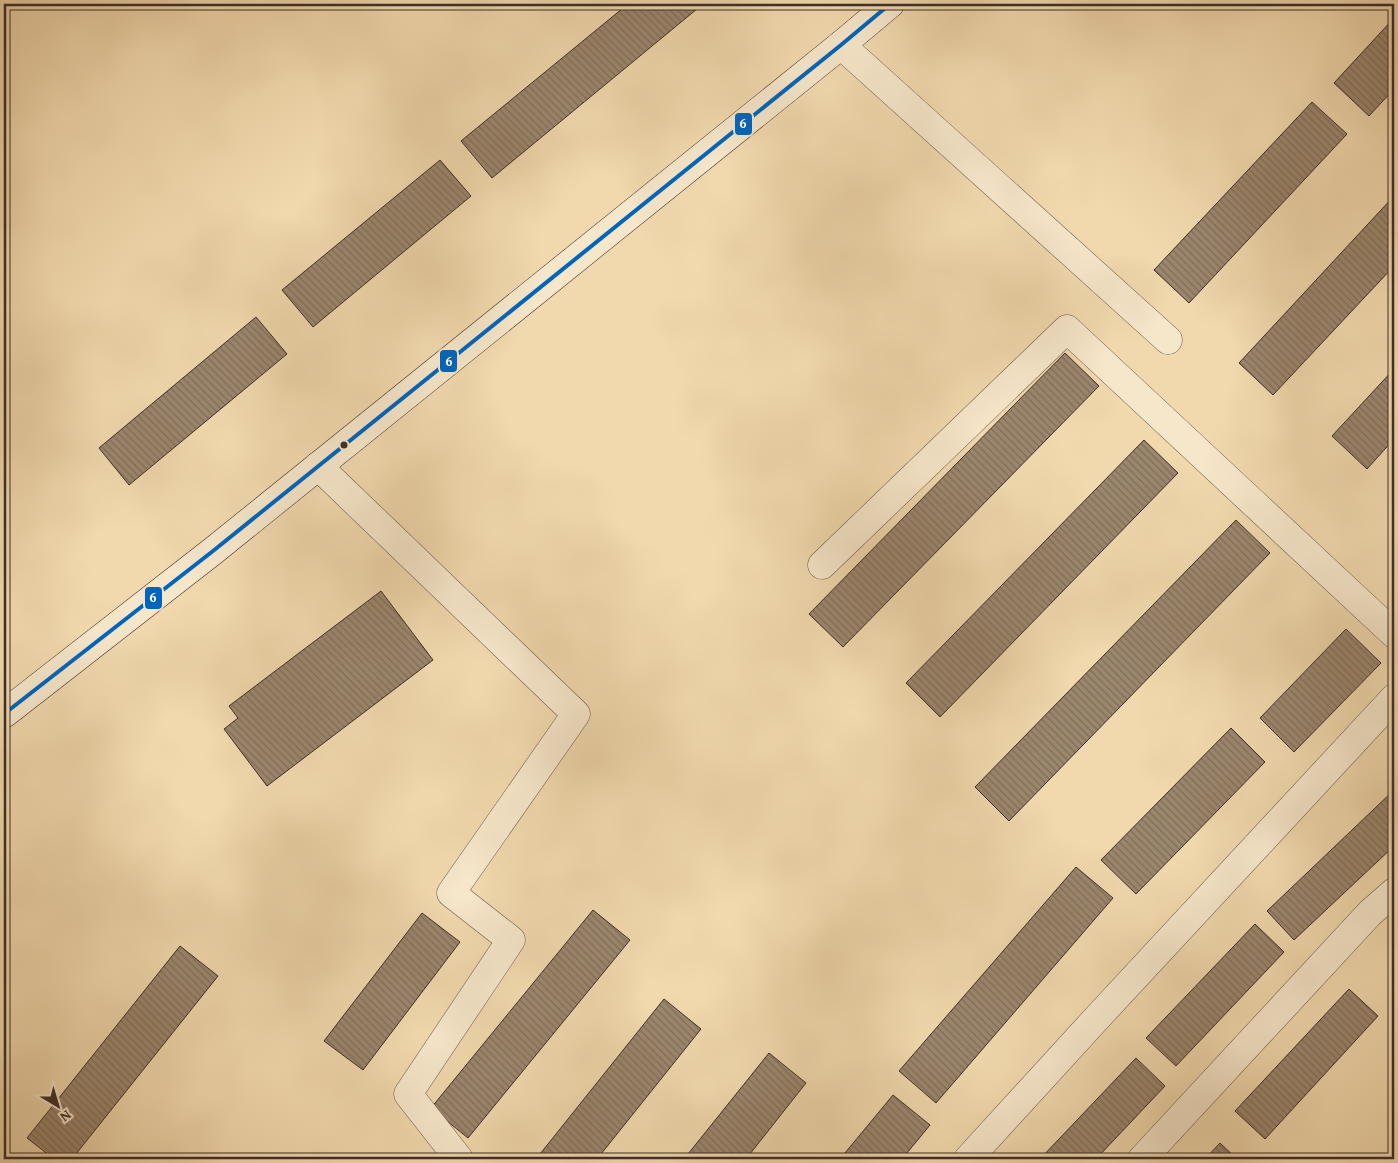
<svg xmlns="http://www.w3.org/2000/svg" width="1398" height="1163" font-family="'Gentium Book Plus',serif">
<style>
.building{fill:url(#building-back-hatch);stroke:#3d2e29}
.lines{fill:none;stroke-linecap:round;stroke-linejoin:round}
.minor-casing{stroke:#6a584a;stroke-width:29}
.secondary-casing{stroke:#3d2e29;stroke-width:29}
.minor{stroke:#f6e6ca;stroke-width:28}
.secondary{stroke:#f6e6ca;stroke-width:28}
.bus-1-casing{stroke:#f6e6ca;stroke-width:8}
.bus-1{stroke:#0065bd;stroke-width:4}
.bus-dot{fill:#3d2e29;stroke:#f6e6ca;stroke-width:2}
.line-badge{stroke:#f6e6ca;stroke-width:2}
.badge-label{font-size:14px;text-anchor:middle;font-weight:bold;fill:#fff}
</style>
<defs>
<pattern id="building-back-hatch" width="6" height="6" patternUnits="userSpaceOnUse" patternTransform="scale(1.25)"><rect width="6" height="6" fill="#9b866e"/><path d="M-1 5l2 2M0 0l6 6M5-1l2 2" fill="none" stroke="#806e5a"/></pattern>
</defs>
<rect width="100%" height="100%" fill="#f1d8ad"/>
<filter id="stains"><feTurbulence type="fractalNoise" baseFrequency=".004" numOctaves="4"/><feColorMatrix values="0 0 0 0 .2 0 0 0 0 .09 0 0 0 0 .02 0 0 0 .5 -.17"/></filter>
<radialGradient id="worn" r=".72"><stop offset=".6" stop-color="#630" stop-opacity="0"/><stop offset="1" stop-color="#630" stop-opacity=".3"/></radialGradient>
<path class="building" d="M628,4H703L492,178L461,141Z
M1394,18V89L1369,116L1334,83Z
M1312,102L1347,134L1189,303L1154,270Z
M440,160L471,196L313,327L282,290Z
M1394,196V266L1273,395L1239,363Z
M256,317L287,354L129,485L99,448Z
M1065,353L1099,386L843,647L809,614Z
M1394,369V439L1367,469L1332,436Z
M1144,440L1178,473L940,717L906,683Z
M1236,520L1270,553L1009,821L975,787Z
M381,591L433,660L267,786L224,729L238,718L229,706Z
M1346,629L1381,663L1294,752L1260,718Z
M1231,728L1265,762L1136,894L1101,860Z
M1394,790V846L1294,940L1267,911Z
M1076,867L1113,898L936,1103L899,1071Z
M593,910L630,940L468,1138L431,1108Z
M422,913L460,942L363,1070L324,1041Z
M1255,924L1284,952L1176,1066L1146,1038Z
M180,946L218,976L72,1159H54L27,1138Z
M1349,989L1378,1016L1265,1139L1235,1111Z
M664,999L701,1029L597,1159H536Z
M769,1053L806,1083L746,1159H684Z
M1136,1058L1165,1086L1096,1159H1040Z
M893,1095L930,1125L902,1159H840Z
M1220,1143L1237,1159H1205Z"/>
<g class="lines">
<g class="minor-casing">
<path id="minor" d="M841,45L1168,340
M318,466L576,714L451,893L511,940L408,1094L459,1159
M822,565L1067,329L1394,634
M968,1159L1096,1019L1394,698
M1142,1159L1370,913L1394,892"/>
</g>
<g class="secondary-casing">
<path id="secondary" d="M4,714L213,551L841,45L890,4"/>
</g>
<use href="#minor" class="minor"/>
<use href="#secondary" class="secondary"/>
<g class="bus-1-casing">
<path id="bus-1" d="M4,714L213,551L841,45L890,4"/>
</g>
<use href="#bus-1" class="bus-1"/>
</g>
<circle class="bus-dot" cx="344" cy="445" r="4.5"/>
<g class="line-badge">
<rect x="734" y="112" width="19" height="24" rx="5" fill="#0065bd"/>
<rect x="439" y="349" width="19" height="24" rx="5" fill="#0065bd"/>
<rect x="144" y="586" width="19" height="24" rx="5" fill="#0065bd"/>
</g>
<g class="badge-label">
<text x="743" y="128">6</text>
<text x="449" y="366">6</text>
<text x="153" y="602">6</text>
</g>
<rect width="1398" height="1163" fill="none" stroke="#f1d8ad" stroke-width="20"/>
<rect x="5" y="5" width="1388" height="1153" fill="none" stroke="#3d2e29" stroke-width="2.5"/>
<rect x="10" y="10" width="1378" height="1143" fill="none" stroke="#3d2e29"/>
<g transform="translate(58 1106) rotate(142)" stroke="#f6e6ca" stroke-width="4" paint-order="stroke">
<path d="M0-4L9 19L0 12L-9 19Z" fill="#3d2e29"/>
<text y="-8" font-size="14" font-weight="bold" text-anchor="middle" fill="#3d2e29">N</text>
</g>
<rect width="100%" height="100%" filter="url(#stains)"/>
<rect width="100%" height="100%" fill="url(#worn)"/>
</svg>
